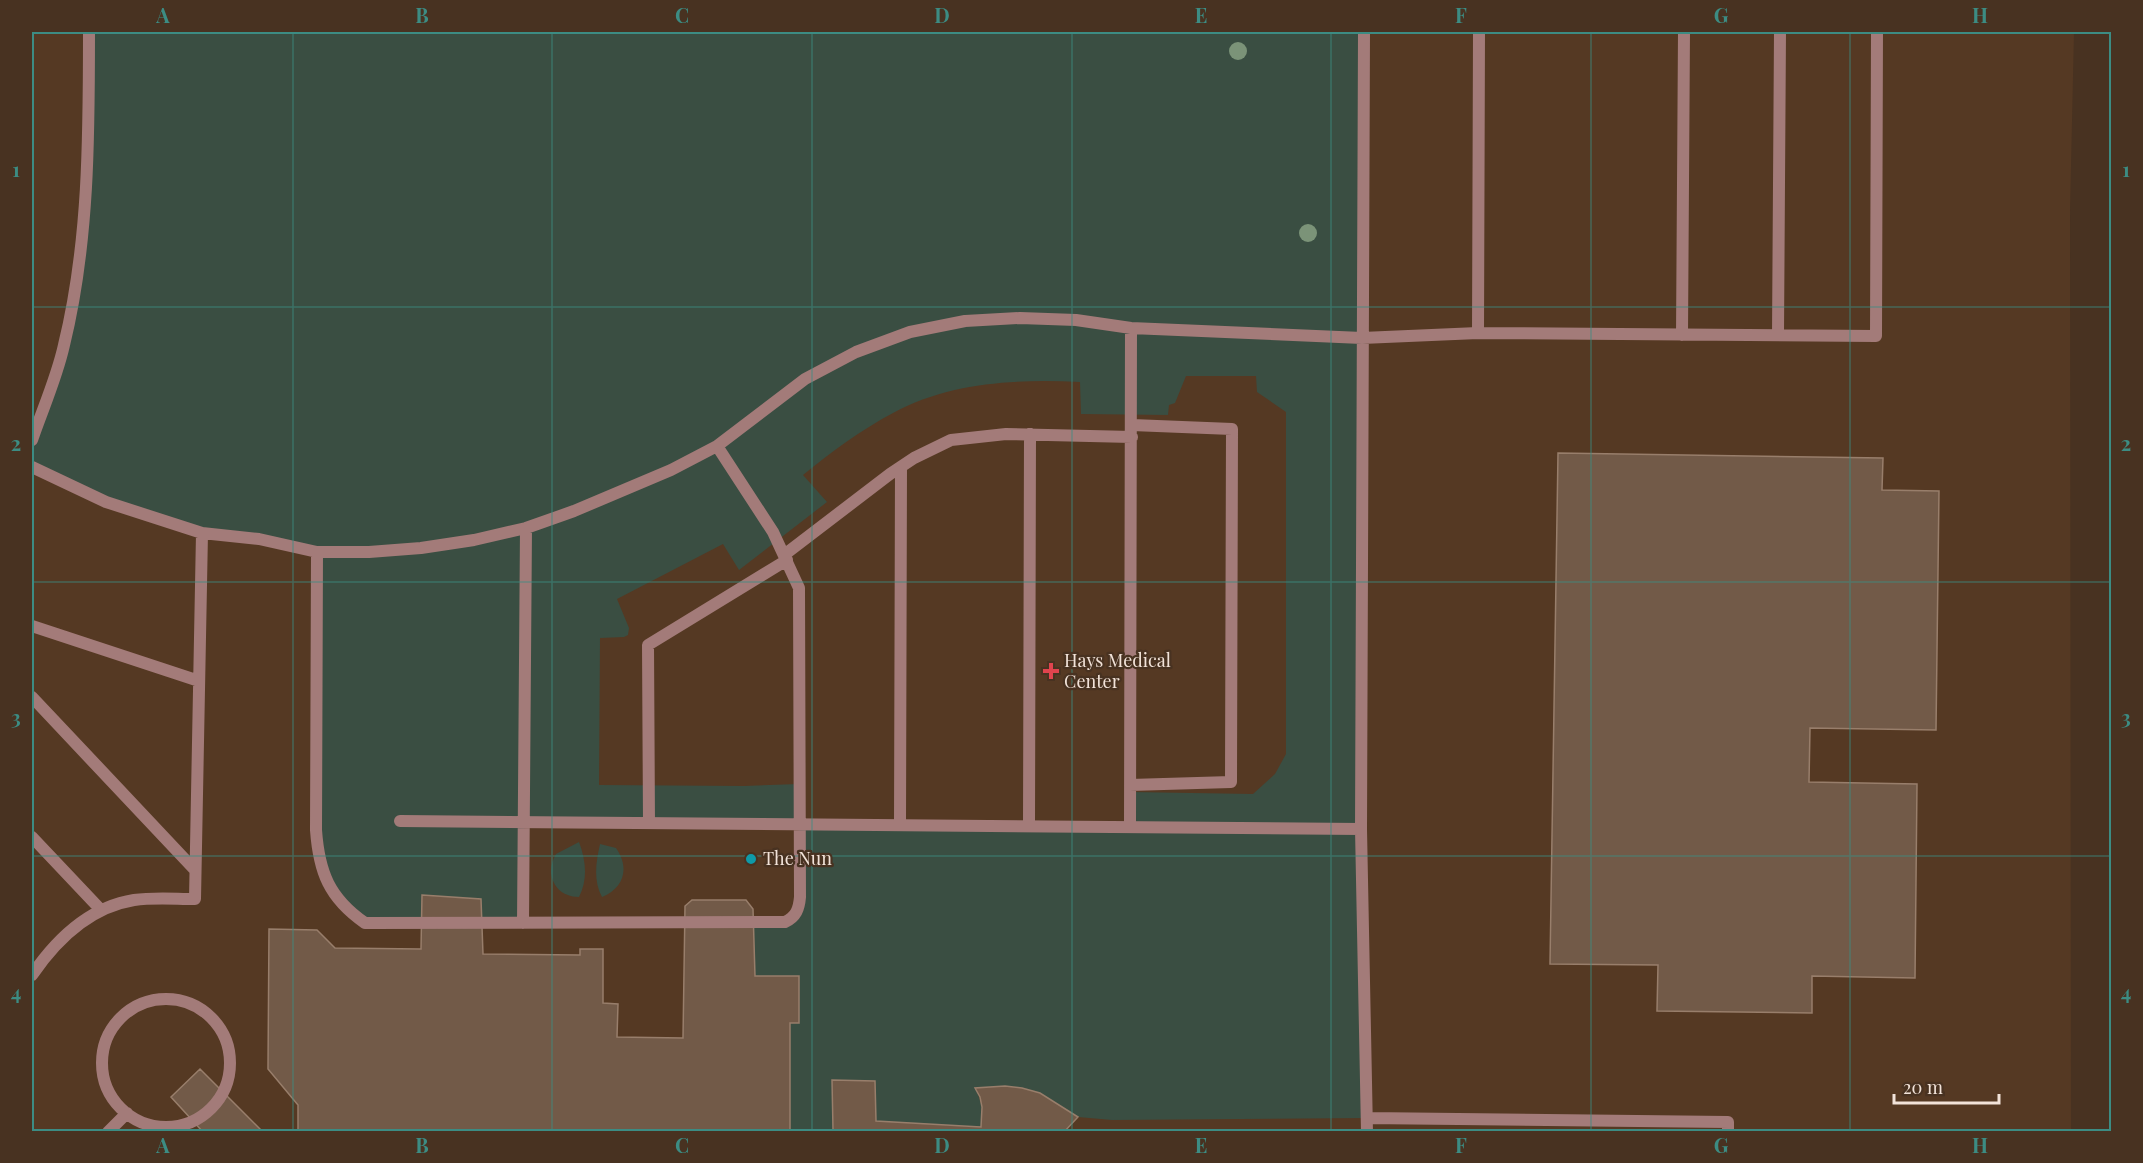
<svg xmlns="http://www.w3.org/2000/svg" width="2143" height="1163" font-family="'Playfair Display',serif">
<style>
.built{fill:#553923}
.green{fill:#3a4e42;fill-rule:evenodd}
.building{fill:#725a48;stroke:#987e6b;stroke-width:1.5}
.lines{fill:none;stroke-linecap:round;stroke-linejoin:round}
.service{stroke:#a37b79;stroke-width:12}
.tree{fill:#7b9378}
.grid{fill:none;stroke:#3c8c83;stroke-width:1.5;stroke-opacity:0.55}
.health-dot{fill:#e0444e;stroke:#483221;stroke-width:2}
.culture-dot{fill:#0f9aa8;stroke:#483221;stroke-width:2}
.labels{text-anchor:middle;stroke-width:4.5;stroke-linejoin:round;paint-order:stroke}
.poi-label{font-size:18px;fill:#f2e3d9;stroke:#483221;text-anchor:start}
.neatline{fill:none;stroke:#3c8c83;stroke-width:2}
.grid-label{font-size:20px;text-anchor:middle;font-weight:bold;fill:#3c8c83}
</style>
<rect width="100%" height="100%" fill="#483221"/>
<path class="built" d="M32,32H2074L2070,211L2071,1131H32Z"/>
<path class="green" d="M85,32H1364L1367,1118L1112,1120L1078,1117L1040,1093L1022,1088L1005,1086L976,1088L982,1107L981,1127L876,1121L875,1081L833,1080V1130L790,1131V1023L799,1022V976H755L753,923L794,917L799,825L524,822L523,923H365L347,910L318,852L316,552L202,533L106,502L32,467V440L53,381L82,244ZM1186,376H1256L1257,392L1286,412V754L1275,774L1253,794L1130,792V827L799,824V784L744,786L599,785L600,638L624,637L628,635L629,628L617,599L723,544L739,570L827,502L803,475C831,452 861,430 893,413C950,382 1017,379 1080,382L1081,414L1168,415L1169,405L1175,403Z
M579,842C586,860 588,880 579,897C555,897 544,874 556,854Z
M600,844L616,848C630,868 624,888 602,897C593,880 596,862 600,844Z"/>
<path class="building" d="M1558,453L1883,458L1882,490L1939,491L1936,730L1810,728L1809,782L1917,784L1915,978L1812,976V1013L1657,1011L1658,965L1550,964Z
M422,895L481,899L483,954L580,955V949H603V1003L618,1004L617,1037L683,1038L685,906L692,900H746L753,909L755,976H799V1023H790V1132H298V1105L268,1069L269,929L317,930L335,948L421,949Z
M200,1069L263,1132H203L171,1097Z
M832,1080L875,1081L876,1121L981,1127L982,1107L980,1097L975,1088L1005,1086L1022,1088L1040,1093L1078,1117L1064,1132H828L833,1130Z"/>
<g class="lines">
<path class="service" d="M1364,32L1361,829L1367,1132
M1478,333L1479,32
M1682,335L1684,32
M1778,335L1780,32
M32,440C43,408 57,377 64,345C89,243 89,136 89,32
M32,467L106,502L202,533L259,539L317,552H369L421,548L474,540L526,528L574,511L671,470L717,446L805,379L856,352L910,332L965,321L1020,318L1076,320L1131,328L1362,338L1478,333L1876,336L1877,32
M317,552L316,830C319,872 329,898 365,923L785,922C796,917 799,909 800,897L799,588L773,532L717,446
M784,555L890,474L914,458L951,440L1006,434L1132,437
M32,626L199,681
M32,697L195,870
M1130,785L1231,782L1232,429L1132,425
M400,821L1361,829
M649,823L648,645L787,560
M900,825L901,467
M1029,826L1030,434
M1130,827L1131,328
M32,837L101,910
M523,923L526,528
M32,975C56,940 90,907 134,900C154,897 175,899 195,899L202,533
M102 1063a64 64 0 1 1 128 0a64 64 0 1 1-128 0Z
M1367,1118L1728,1122V1132
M108,1132L127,1113"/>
</g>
<g class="tree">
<circle cx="1238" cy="51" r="9"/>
<circle cx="1308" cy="233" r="9"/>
</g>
<path class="grid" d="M293,32V1132M552,32V1132M812,32V1132M1072,32V1132M1331,32V1132M1591,32V1132M1850,32V1132M32,307H2112M32,582H2112M32,856H2112"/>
<path class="health-dot" d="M1048 662h6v6h6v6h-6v6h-6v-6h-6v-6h6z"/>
<circle class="culture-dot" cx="751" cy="859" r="6"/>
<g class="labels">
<g class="poi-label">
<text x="1064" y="667">Hays Medical<tspan x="1064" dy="21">Center</tspan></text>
<text x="763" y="865">The Nun</text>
</g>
</g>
<rect width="2143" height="1163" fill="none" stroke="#483221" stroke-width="66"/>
<path d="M1894 1094v9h105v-9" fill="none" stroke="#f2e3d9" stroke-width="3"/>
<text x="1903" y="1094" font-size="18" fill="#f2e3d9" stroke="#483221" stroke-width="4.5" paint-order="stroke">20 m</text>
<rect x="33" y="33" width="2077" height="1097" class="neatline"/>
<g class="grid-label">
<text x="163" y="23">A</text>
<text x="422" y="23">B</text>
<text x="682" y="23">C</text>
<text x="942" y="23">D</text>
<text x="1201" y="23">E</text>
<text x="1461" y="23">F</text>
<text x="1721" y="23">G</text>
<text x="1980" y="23">H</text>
<text x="16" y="177">1</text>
<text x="2126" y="177">1</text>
<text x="16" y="451">2</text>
<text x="2126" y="451">2</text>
<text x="16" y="725">3</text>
<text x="2126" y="725">3</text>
<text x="16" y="1000">4</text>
<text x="2126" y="1000">4</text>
<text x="163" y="1153">A</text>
<text x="422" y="1153">B</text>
<text x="682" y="1153">C</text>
<text x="942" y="1153">D</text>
<text x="1201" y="1153">E</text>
<text x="1461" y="1153">F</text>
<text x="1721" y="1153">G</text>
<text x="1980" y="1153">H</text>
</g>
</svg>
